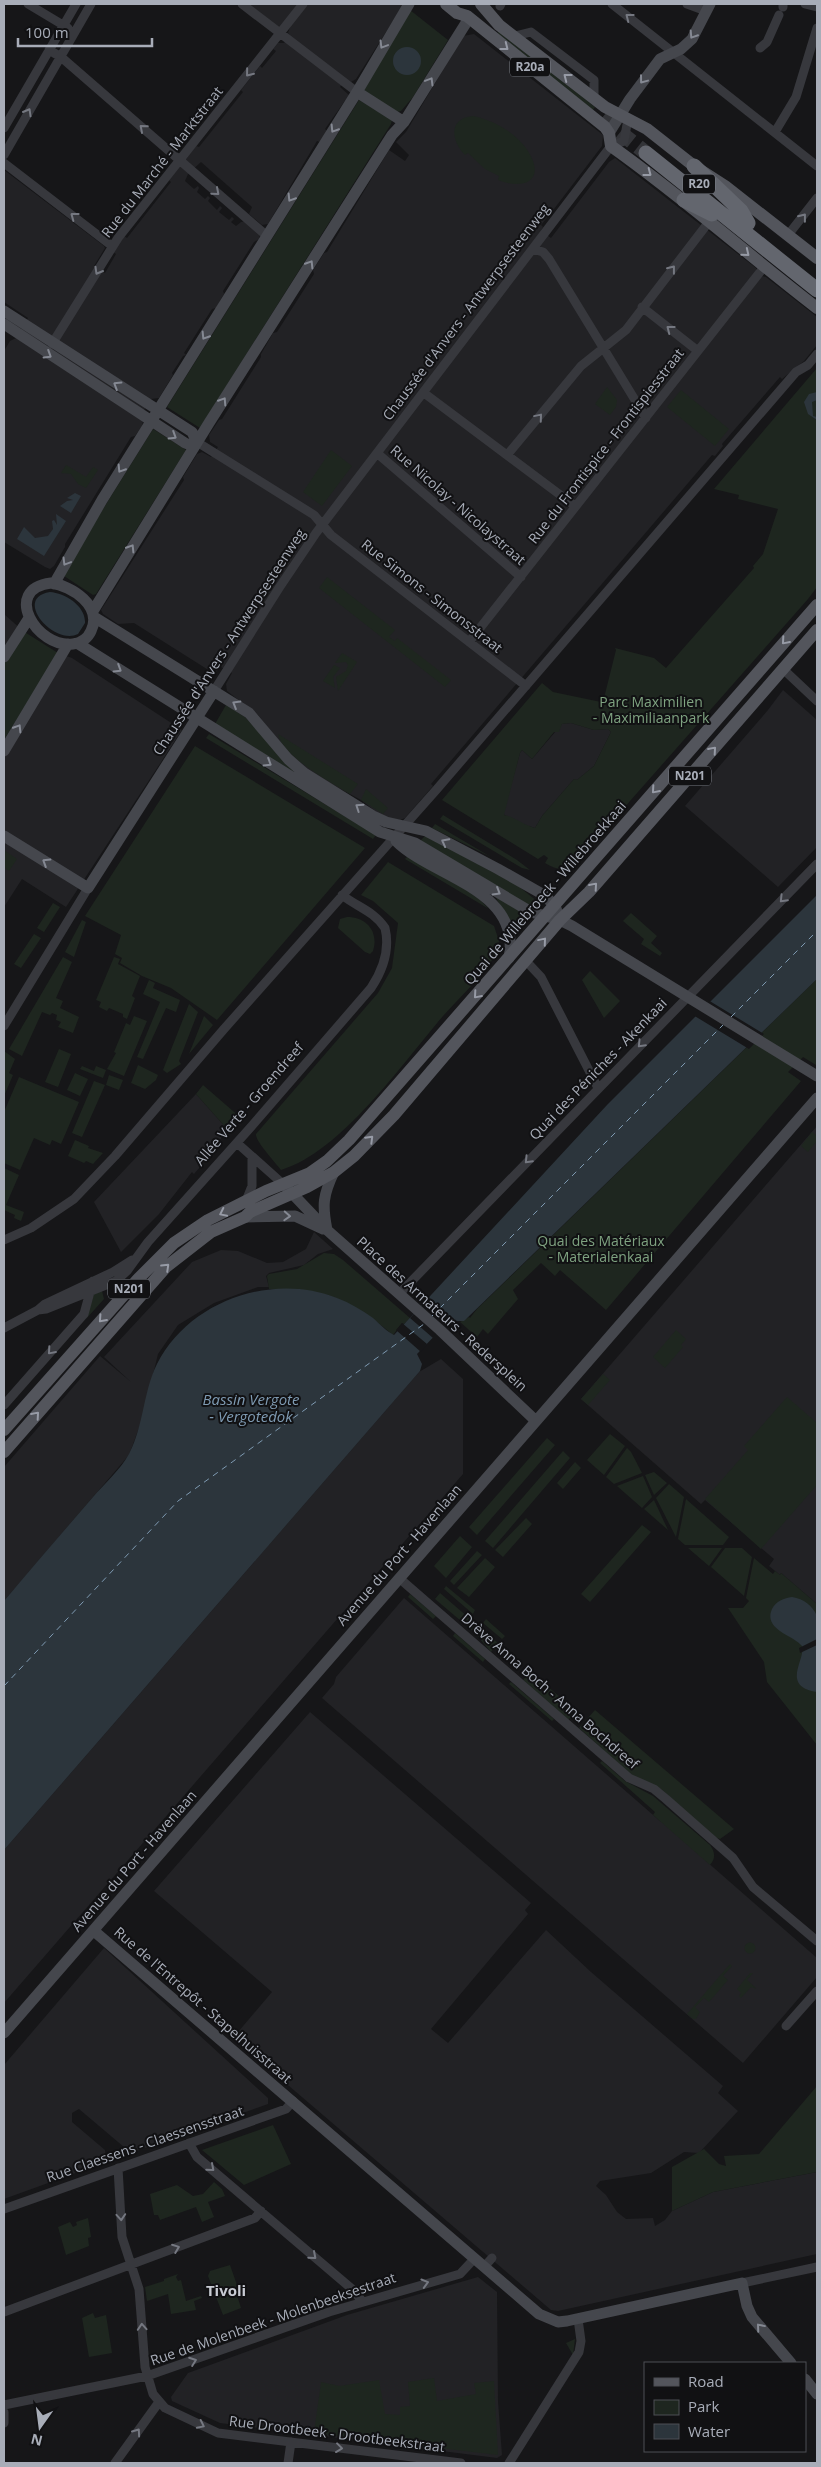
<svg xmlns="http://www.w3.org/2000/svg" width="821" height="2467" font-family="'Open Sans',sans-serif">
<style>
.built{fill:#222225}
.green{fill:#1e261f;fill-rule:evenodd}
.water{fill:#2c353c}
.pier{fill:#161618}
.lines{fill:none;stroke-linecap:round;stroke-linejoin:round}
.ferry{stroke:#7f9bb3;stroke-width:1;stroke-dasharray:6 5;stroke-linecap:butt}
.highway-tunnel{stroke:#333438;stroke-width:15;stroke-dasharray:15 8;stroke-linecap:butt}
.street{stroke:#37383d;stroke-width:9}
.secondary{stroke:#45474d;stroke-width:11}
.primary{stroke:#53555c;stroke-width:12}
.highway{stroke:#63666e;stroke-width:15}
.oneway{stroke:#757881}
.oneway2{stroke:#858993}
.oneway3{stroke:#979ba6}
.labels{text-anchor:middle;stroke-width:4;stroke-linejoin:round;paint-order:stroke}
.shield{fill:#111113;stroke:#7b7e86;stroke-width:1}
.shield-label{font-size:12px;font-weight:bold;fill:#a8adb8}
.street-label{font-size:14px;fill:#a8adb8;stroke:#111113}
.park-label{font-size:14px;fill:#7fa381;stroke:#111113}
.water-label{font-size:15px;font-style:italic;fill:#7f9bb3;stroke:#111113}
.neighbourhood-label{font-size:15px;font-weight:bold;fill:#c9ccd4;stroke:#111113}
</style>
<rect width="100%" height="100%" fill="#161618"/>
<path class="built" d="M249,4H404L356,79L351,82L346,79L340,87L349,95L325,129L327,131L320,142L317,141L268,224L262,225L249,214L252,207L201,162L188,174L185,181L194,189L198,186L199,188L197,192L205,199L208,196L210,198L208,201L217,210L220,206L222,208L219,212L229,220L232,217L234,219L231,222L236,226L241,222L246,221L260,235L259,239L254,242L223,291L224,294L216,308L212,309L184,353L186,355L183,356L172,373L173,375L159,398L151,399L140,417L143,421L142,426L135,436L131,437L65,544V547L54,566L50,569L45,567L4,542V351L10,341L16,338L28,318L4,302V170L104,246L105,248L94,266L105,273L116,254L113,252L124,236L127,238L171,182L169,180L196,146L199,147L243,92L241,90L260,66L262,68L276,51L273,49L278,43H284L290,36L288,33L290,27L279,28Z
M474,34L603,135L602,146L554,209L551,216L549,215L541,225L543,227L541,231L551,238L609,162L615,158L756,268L757,282L762,276L766,277L817,317V345L804,361L782,379L780,377L722,444L723,446L715,456L712,455L431,784L433,786L405,818L400,820L383,817L361,800L313,774L287,752L258,715L227,691L226,684L232,673L221,667L216,672L210,671L134,623L118,624L103,614L101,610L184,480L183,477L197,454L202,452L211,457L218,447L210,442L209,435L219,420L222,419L261,357V354L273,333L277,332L314,274L313,270L324,253L327,252L389,150L405,161L409,155L396,142L406,132L463,36Z
M4,614L23,631L4,661Z
M58,653L72,658L182,730L66,907L22,879L4,907V740Z
M783,690L817,720V847L778,887L685,806L768,710Z
M571,723L594,730L608,729L611,732L594,766L577,780L574,779L542,816L535,828L521,824L503,814L520,753L522,750L532,759L562,724Z
M196,1094L228,1130L218,1142L220,1144L194,1174L192,1172L159,1214L121,1252L94,1202Z
M817,1126V1604L781,1573L780,1575L769,1566L774,1559L705,1500L701,1504L581,1399Z
M314,1232L333,1249L318,1254L304,1265L269,1273L266,1276L269,1287H258L214,1303L178,1325L158,1354L142,1420L129,1455L4,1601V1467L100,1356L131,1382L104,1357L192,1262L221,1250L238,1251L267,1263L283,1262L306,1249Z
M441,1359L463,1379V1474L4,2003V1850L419,1372Z
M404,1598L660,1821L702,1846L706,1861L817,1958V1977L743,2063L322,1698L334,1684L336,1677Z
M310,1712L531,1903L525,1910L528,1914L431,2029L448,2043L546,1930L591,1972L723,2086L718,2093L738,2111L699,2153L684,2152L651,2173L600,2181L596,2186L606,2195L617,2212L626,2219L653,2218L655,2226L665,2220L672,2211L713,2192L817,2172V2254L558,2311L551,2310L233,2038L272,1992L154,1891Z
M104,1948L268,2098V2104L131,2153L79,2109L72,2113V2122L105,2150L106,2162L4,2199V2065Z
M478,2277L497,2292L498,2401L502,2455L497,2458L220,2423L172,2401L171,2397L188,2373L347,2315Z"/>
<path class="green" d="M410,10L448,40L413,97L401,111L397,112L366,93L364,89Z
M499,31L595,107L593,110L497,34Z
M359,100L392,120L391,124L200,428L167,407Z
M473,116C497,121 524,137 533,161C542,187 514,187 498,180L499,176L485,169L468,153L465,155C451,141 448,118 473,116Z
M817,368V587L808,599L571,868C562,871 553,868 545,863L548,858L544,855L538,859L442,800L542,683L553,692L601,702H603L616,650L615,648L654,658L666,668L754,568L753,566L763,554L778,509L738,499L739,495L714,489ZM571,723L594,730L608,729L611,732L594,766L577,780L574,779L542,816L535,828C521,824 517,818 504,815L520,753L522,750L532,759L554,732H559L562,724Z
M607,387L617,400L616,407L610,415L595,404Z
M681,390L729,429L715,446L667,407Z
M153,429L186,450L96,594L93,595L64,576L63,573Z
M331,450L352,466L322,506L303,492Z
M66,465L86,477L93,467L98,470L86,488L78,484L71,474L61,473Z
M327,577L395,630L389,637L395,641L397,638L451,680L445,687L319,588Z
M23,631L58,653L4,740V661Z
M342,653L357,662L338,691L336,677L346,671L348,665L346,662L335,663Z
M334,665L340,668L333,677L335,688L323,681Z
M226,705L245,717L297,774L215,724Z
M209,734L376,835L373,839L206,738Z
M278,734L358,784L350,794C330,782 282,756 278,734Z
M195,746L365,848L217,1020L171,988L142,976L120,963L122,958L115,954L121,935L85,916Z
M366,789L388,808L383,814L361,800Z
M443,815L517,860L530,870L522,868L440,819Z
M435,824L491,857L432,828Z
M425,836L517,885L538,902L532,909L420,841Z
M4,850L17,859L9,871L4,867Z
M409,855L474,894L489,909L405,859Z
M388,862L494,926L499,941L497,952C484,975 461,996 443,1016C402,1064 341,1152 281,1170C275,1162 255,1141 256,1134L378,993L392,968L398,923L373,901L361,895Z
M495,896L527,915L518,926L512,928Z
M53,903L60,907L44,932L37,928Z
M631,913L657,936L651,943L662,953L660,956L641,944L644,939L623,921Z
M347,917C367,917 379,932 373,951L370,954L365,952L338,928L340,919Z
M82,920L86,922L74,957L65,952Z
M34,934L41,938L21,968L14,964Z
M63,957L72,962L56,998L63,1001L60,1008L79,1017L73,1033L58,1027L61,1022L56,1020L57,1015L52,1013L50,1015L42,1012L22,1056L9,1049Z
M114,957L120,959L118,964L140,976L132,996L135,998L127,1019L123,1017V1014L109,1008L107,1011L99,1007L101,1002L96,1000Z
M590,971L620,1001L604,1018L582,980Z
M817,979V1064L816,1065L803,1057L788,1072L801,1081L606,1310L560,1270L555,1276L541,1263L513,1290L518,1299L488,1334L483,1329L477,1337L460,1322L469,1317L470,1318L477,1309Z
M149,980L155,983L153,988L180,1000L176,1012L166,1008L143,1059L137,1057L160,1002L143,994Z
M189,1004L198,1012L179,1061L181,1064L167,1073L163,1070Z
M134,1016L147,1021L124,1076L107,1069L116,1053L114,1052L126,1023L130,1025Z
M204,1016L213,1025L189,1054Z
M59,1049L71,1054L58,1087L45,1082Z
M4,1051L15,1059L9,1073L13,1075L4,1096Z
M138,1065L158,1075L156,1080L145,1089L131,1083Z
M82,1066L94,1071L96,1066L106,1070L103,1078L80,1069Z
M75,1073L88,1079L80,1096L67,1090Z
M109,1075L123,1080L119,1090L106,1085Z
M19,1077L79,1102L61,1144L52,1140L50,1145L34,1138L20,1170L4,1163V1112Z
M94,1081L105,1085L82,1137L72,1133Z
M203,1085L241,1118L228,1130L196,1094Z
M812,1132L817,1136V1141L808,1152L801,1146Z
M75,1140L89,1146L88,1148L103,1153L93,1164L86,1161L84,1163L68,1156Z
M4,1168L19,1175L6,1205L24,1212L21,1221L14,1218L15,1215L4,1210Z
M324,1253L334,1254L343,1260L410,1318L404,1324L402,1323L393,1335C373,1318 353,1304 328,1295L269,1289L267,1276L269,1274L297,1269Z
M102,1291L104,1299L86,1319L94,1294Z
M676,1330L686,1339L681,1345L683,1347L665,1368L653,1357Z
M603,1374L610,1380L588,1405L581,1399Z
M787,1397L817,1423V1485L761,1549L705,1499L748,1450L744,1446Z
M610,1434L625,1446L604,1475L587,1460Z
M547,1438L555,1445L477,1535L469,1527Z
M627,1448L631,1452L642,1473L614,1484L606,1477Z
M563,1451L570,1458L493,1548L485,1541Z
M575,1462L581,1468L563,1489L557,1483Z
M654,1472L667,1483L654,1495L645,1475Z
M643,1476L652,1497L642,1508L617,1486Z
M669,1484L684,1497L676,1537L656,1498Z
M686,1499L729,1537L723,1545H685L678,1539Z
M654,1500L668,1530L644,1509Z
M526,1518L532,1524L503,1557L495,1550Z
M642,1525L651,1532L590,1602L581,1594Z
M460,1536L472,1547L446,1578L434,1566Z
M688,1548H722L709,1566Z
M725,1548H742L752,1557L744,1596L711,1567Z
M477,1551L482,1555L454,1585L450,1581Z
M485,1558L495,1567L469,1597L457,1588Z
M754,1558L773,1574L775,1571L780,1575L781,1573L817,1604V1745L767,1682L764,1662L728,1608H743L749,1601L746,1598Z
M446,1586L475,1610L473,1614L444,1589Z
M440,1593L498,1643L491,1652L474,1632L435,1599Z
M410,1594L436,1616L433,1619L408,1597Z
M486,1619L505,1636L502,1639L483,1623Z
M455,1633L485,1659L483,1662L453,1636Z
M531,1672L576,1711L568,1720L523,1680Z
M511,1682L554,1719L552,1721L509,1684Z
M595,1710L734,1829L720,1839L715,1837L661,1789L636,1778L628,1772L579,1728Z
M602,1761L625,1781L653,1796L710,1845C715,1852 716,1858 710,1865L653,1815L655,1812L600,1763Z
M744.5 1948a5.5 5.5 0 1 1 11 0a5.5 5.5 0 1 1-11 0Z
M730,1964L732,1966L723,1976L728,1980L709,2002L704,1998L695,2007L700,2012L696,2019H693L687,2014Z
M750,1973H753L747,1980L757,1989L751,1987L741,1998L739,1996L741,1993L737,1989Z
M817,2086V2172L713,2192L672,2211V2167L704,2149L719,2164L726,2166L724,2156L759,2154Z
M273,2125L291,2164L244,2185L202,2150Z
M214,2182L222,2189L225,2196L208,2202L214,2217L202,2222L196,2207L160,2220L158,2215H154L150,2194L177,2185L193,2196L203,2194Z
M88,2218L91,2237L88,2238L89,2246L66,2255L58,2227L70,2222L73,2227L77,2225L76,2222Z
M230,2265L237,2285L235,2289L241,2308L223,2315L208,2276L210,2271Z
M178,2274L176,2277L178,2281L181,2280L186,2301L201,2296L202,2298L194,2301L196,2310L171,2314L168,2294L147,2301L145,2287L164,2281V2279Z
M93,2313L95,2318L106,2315L112,2353L89,2357L82,2318Z
M575,2339L573,2355L566,2343Z
M434,2378L437,2401L476,2394L474,2383L494,2381L498,2455L314,2433L321,2382L339,2386L379,2380L385,2414L400,2415V2407L410,2406L408,2382Z"/>
<path class="water" d="M393 61a14 14 0 1 1 28 0a14 14 0 1 1-28 0Z
M817,392V400L812,402L813,416L817,417V420L808,414L804,402L809,394Z
M75,493L81,496L71,513L60,506L67,501L73,500L67,498Z
M56,514L66,521L44,556L17,539L24,527L35,538L48,536L53,529L52,521L54,520L57,525Z
M50,592C65,593 86,606 85,623L78,634C54,646 12,598 50,592Z
M817,895V979L464,1321H449L417,1354L422,1364L420,1371L4,1850V1601C33,1566 63,1532 93,1497C104,1484 121,1469 129,1454C144,1425 143,1392 157,1364C189,1301 272,1272 337,1298C350,1303 362,1310 373,1318C380,1324 386,1331 394,1335L607,1105Z
M792,1597C804,1599 812,1605 817,1616V1692C780,1686 806,1660 802,1646C793,1635 763,1630 772,1609C776,1601 784,1598 792,1597Z"/>
<path class="pier" d="M708,1000L764,1034L749,1049L693,1015Z
M424,1303L447,1323L433,1338L410,1318Z
M402,1323L427,1344L421,1352L396,1330Z
M817,1639V1645L800,1653L799,1648Z"/>
<g class="lines">
<path class="ferry" d="M731,1017L817,931
M432,1316L723,1025
M4,1686L178,1501L424,1324"/>
<path class="highway-tunnel" d="M602,118L646,153"/>
<path class="street" d="M28,4L68,28
M242,4L357,92
M612,4L817,166
M687,4L706,11
M805,4L817,7
M500,6L501,4
M783,7V4
M515,36L531,32L594,80V98
M760,48L767,42L779,15
M49,50L61,57L267,236
M4,128L76,4
M775,132L796,97L817,28
M4,155L91,4
M4,163L112,246
M788,235L817,198
M533,249L543,252L549,259L646,418
M642,307L698,351
M52,344L118,238L303,4
M424,393L575,506
M197,442L314,515L331,535L526,686
M378,454L521,577
M508,454L581,366L626,330L708,223
M469,642L764,267
M783,669L817,701
M214,691L279,588L316,533L611,146L624,141L628,119
M526,961L541,977L598,1088
M4,1026L88,888
M237,1143L283,1184
M246,1201L252,1186V1157
M4,1240L31,1228L74,1199L115,1156L224,1029L437,789L796,372L808,365L817,354
M399,1294L817,864
M38,1310L46,1309L116,1281L127,1271L148,1242L250,1128L371,988C383,970 390,949 385,928C374,911 357,907 342,895
M4,1328L38,1310L45,1304L113,1272L132,1260
M4,1405L84,1314L93,1281
M399,1578L629,1778L654,1789L666,1799L733,1858L753,1887L817,1941
M786,2026L817,1991
M189,2143L197,2157L352,2289L362,2301
M118,2168L122,2237L139,2289L145,2367L153,2394L165,2408L218,2433L461,2463
M4,2209L286,2109L293,2101
M484,2267L492,2258
M742,2283L817,2267
M4,2312L255,2218L261,2211
M4,2405L147,2376L329,2312L460,2274L474,2259
M4,2412V2423
M115,2463L159,2402
M288,2463L291,2442
M509,2463L579,2352L581,2341L578,2319"/>
<path class="secondary" d="M357,92L404,122
M609,133L630,99L660,59L681,49L692,39L710,4
M4,311L192,432L197,442
M4,324L185,443L190,445L197,442
M51,583C72,586 103,606 91,631C88,638 81,643 73,644C37,649 1,589 51,583Z
M54,584L102,500L357,92L409,4
M93,611L209,423L392,135L404,122L466,23L467,16
M94,617L249,713L288,759L304,773L373,816L386,822L426,831L498,869L544,895L555,906L558,914
M77,643L380,832L415,843L531,912L560,920L572,926L817,1076
M4,657L29,618
M4,751L68,644
M4,836L88,888L214,691
M396,841C432,877 522,889 509,958
M287,1188L327,1230L440,1330L536,1421
M245,1217L295,1216L323,1229
M327,1230C322,1205 323,1195 334,1172
M94,1931L539,2314L558,2322L567,2321L742,2283L747,2306L752,2317L791,2363
M4,2033L817,1098
M805,2379L817,2394"/>
<path class="primary" d="M446,4L457,13L467,16L605,127L609,133L611,146C683,197 748,255 817,308
M481,4L499,25L605,107L647,129L694,166L725,186L817,258
M4,1430L138,1279L174,1243L208,1220L266,1191L310,1173L327,1161L349,1140L817,605
M4,1452L166,1267L211,1232L245,1217L250,1212L307,1187L334,1172L354,1156L394,1115L560,920L589,892L817,630"/>
<path class="highway" d="M646,153L817,290
M694,166L741,211L748,223
M684,200L712,214"/>
</g>
<defs><path id="oneway-chevron" d="M-2-3.5L2.5 0L-2 3.5" fill="none" stroke-width="1.6" stroke-linecap="round" stroke-linejoin="round" transform="scale(1.25)"/></defs>
<g class="oneway">
<use href="#oneway-chevron" transform="translate(629 17) rotate(-142)"/>
<use href="#oneway-chevron" transform="translate(249 73) rotate(129)"/>
<use href="#oneway-chevron" transform="translate(28 112) rotate(-60)"/>
<use href="#oneway-chevron" transform="translate(143 128) rotate(-139)"/>
<use href="#oneway-chevron" transform="translate(216 192) rotate(41)"/>
<use href="#oneway-chevron" transform="translate(74 216) rotate(-143)"/>
<use href="#oneway-chevron" transform="translate(803 217) rotate(-52)"/>
<use href="#oneway-chevron" transform="translate(672 269) rotate(-52)"/>
<use href="#oneway-chevron" transform="translate(98 271) rotate(120)"/>
<use href="#oneway-chevron" transform="translate(670 329) rotate(-142)"/>
<use href="#oneway-chevron" transform="translate(539 417) rotate(-50)"/>
<use href="#oneway-chevron" transform="translate(783 899) rotate(134)"/>
<use href="#oneway-chevron" transform="translate(641 1044) rotate(134)"/>
<use href="#oneway-chevron" transform="translate(528 1160) rotate(134)"/>
<use href="#oneway-chevron" transform="translate(51 1351) rotate(131)"/>
<use href="#oneway-chevron" transform="translate(211 2168) rotate(41)"/>
<use href="#oneway-chevron" transform="translate(121 2217) rotate(86)"/>
<use href="#oneway-chevron" transform="translate(176 2248) rotate(-21)"/>
<use href="#oneway-chevron" transform="translate(313 2256) rotate(41)"/>
<use href="#oneway-chevron" transform="translate(425 2283) rotate(-16)"/>
<use href="#oneway-chevron" transform="translate(142 2327) rotate(-94)"/>
<use href="#oneway-chevron" transform="translate(193 2361) rotate(-20)"/>
<use href="#oneway-chevron" transform="translate(201 2425) rotate(26)"/>
<use href="#oneway-chevron" transform="translate(137 2432) rotate(-55)"/>
<use href="#oneway-chevron" transform="translate(339 2448) rotate(7)"/>
</g>
<g class="oneway2">
<use href="#oneway-chevron" transform="translate(693 35) rotate(123)"/>
<use href="#oneway-chevron" transform="translate(383 45) rotate(121)"/>
<use href="#oneway-chevron" transform="translate(643 80) rotate(127)"/>
<use href="#oneway-chevron" transform="translate(430 81) rotate(-59)"/>
<use href="#oneway-chevron" transform="translate(334 129) rotate(122)"/>
<use href="#oneway-chevron" transform="translate(291 198) rotate(122)"/>
<use href="#oneway-chevron" transform="translate(310 264) rotate(-58)"/>
<use href="#oneway-chevron" transform="translate(205 336) rotate(122)"/>
<use href="#oneway-chevron" transform="translate(48 355) rotate(32)"/>
<use href="#oneway-chevron" transform="translate(117 385) rotate(-148)"/>
<use href="#oneway-chevron" transform="translate(223 401) rotate(-57)"/>
<use href="#oneway-chevron" transform="translate(173 436) rotate(32)"/>
<use href="#oneway-chevron" transform="translate(121 469) rotate(122)"/>
<use href="#oneway-chevron" transform="translate(131 548) rotate(-58)"/>
<use href="#oneway-chevron" transform="translate(66 562) rotate(121)"/>
<use href="#oneway-chevron" transform="translate(118 669) rotate(32)"/>
<use href="#oneway-chevron" transform="translate(236 704) rotate(-149)"/>
<use href="#oneway-chevron" transform="translate(18 728) rotate(-58)"/>
<use href="#oneway-chevron" transform="translate(268 763) rotate(32)"/>
<use href="#oneway-chevron" transform="translate(359 807) rotate(-146)"/>
<use href="#oneway-chevron" transform="translate(445 842) rotate(-152)"/>
<use href="#oneway-chevron" transform="translate(46 862) rotate(-148)"/>
<use href="#oneway-chevron" transform="translate(497 892) rotate(31)"/>
<use href="#oneway-chevron" transform="translate(287 1216) rotate(3)"/>
<use href="#oneway-chevron" transform="translate(760 2327) rotate(-130)"/>
</g>
<g class="oneway3">
<use href="#oneway-chevron" transform="translate(505 47) rotate(38)"/>
<use href="#oneway-chevron" transform="translate(567 77) rotate(-142)"/>
<use href="#oneway-chevron" transform="translate(648 173) rotate(37)"/>
<use href="#oneway-chevron" transform="translate(746 253) rotate(39)"/>
<use href="#oneway-chevron" transform="translate(785 641) rotate(131)"/>
<use href="#oneway-chevron" transform="translate(713 750) rotate(-49)"/>
<use href="#oneway-chevron" transform="translate(655 790) rotate(131)"/>
<use href="#oneway-chevron" transform="translate(594 886) rotate(-49)"/>
<use href="#oneway-chevron" transform="translate(543 941) rotate(-50)"/>
<use href="#oneway-chevron" transform="translate(477 995) rotate(131)"/>
<use href="#oneway-chevron" transform="translate(370 1139) rotate(-45)"/>
<use href="#oneway-chevron" transform="translate(223 1213) rotate(154)"/>
<use href="#oneway-chevron" transform="translate(166 1267) rotate(-44)"/>
<use href="#oneway-chevron" transform="translate(102 1319) rotate(132)"/>
<use href="#oneway-chevron" transform="translate(36 1415) rotate(-49)"/>
</g>
<g class="labels">
<g class="shield">
<rect x="510" y="57.5" width="40" height="19" rx="4"/>
<rect x="683" y="174.5" width="32" height="19" rx="4"/>
<rect x="669" y="766.5" width="42" height="19" rx="4"/>
<rect x="108" y="1279.5" width="42" height="19" rx="4"/>
</g>
<g class="shield-label">
<text x="530" y="71">R20a</text>
<text x="699" y="188">R20</text>
<text x="690" y="780">N201</text>
<text x="129" y="1293">N201</text>
</g>
<g class="street-label">
<text transform="translate(162 162) rotate(-52)" y="5">Rue du Marché - Marktstraat</text>
<text transform="translate(466 312) rotate(-53)" y="5">Chaussée d'Anvers - Antwerpsesteenweg</text>
<text transform="translate(606 446) rotate(-52)" y="5">Rue du Frontispice - Frontispiesstraat</text>
<text transform="translate(458 505) rotate(41)" y="5">Rue Nicolay - Nicolaystraat</text>
<text transform="translate(432 596) rotate(38)" y="5">Rue Simons - Simonsstraat</text>
<text transform="translate(229 642) rotate(-57)" y="5">Chaussée d'Anvers - Antwerpsesteenweg</text>
<text transform="translate(545 893) rotate(-49)" y="5">Quai de Willebroeck - Willebroekkaai</text>
<text transform="translate(598 1069) rotate(-46)" y="5">Quai des Péniches - Akenkaai</text>
<text transform="translate(249 1104) rotate(-49)" y="5">Allée Verte - Groendreef</text>
<text transform="translate(442 1314) rotate(42)" y="5">Place des Armateurs - Redersplein</text>
<text transform="translate(399 1555) rotate(-49)" y="5">Avenue du Port - Havenlaan</text>
<text transform="translate(550 1691) rotate(41)" y="5">Drève Anna Boch - Anna Bochdreef</text>
<text transform="translate(134 1861) rotate(-49)" y="5">Avenue du Port - Havenlaan</text>
<text transform="translate(203 2005) rotate(41)" y="5">Rue de l'Entrepôt - Stapelhuisstraat</text>
<text transform="translate(145 2144) rotate(-19)" y="5">Rue Claessens - Claessensstraat</text>
<text transform="translate(273 2319) rotate(-19)" y="5">Rue de Molenbeek - Molenbeeksestraat</text>
<text transform="translate(337 2434) rotate(7)" y="5">Rue Drootbeek - Drootbeekstraat</text>
</g>
<g class="park-label">
<text x="651" y="707">Parc Maximilien<tspan x="651" dy="16">- Maximiliaanpark</tspan></text>
<text x="601" y="1246">Quai des Matériaux<tspan x="601" dy="16">- Materialenkaai</tspan></text>
</g>
<g class="water-label">
<text x="251" y="1405">Bassin Vergote<tspan x="251" dy="17">- Vergotedok</tspan></text>
</g>
<g class="neighbourhood-label">
<text x="226" y="2296">Tivoli</text>
</g>
</g>
<rect width="821" height="2467" fill="none" stroke="#a8adb8" stroke-width="10"/>
<rect x="644" y="2362" width="162" height="90" fill="#111113" stroke="#4d4f55"/>
<rect x="654" y="2378" width="25" height="8" fill="#53555c" stroke="#4d4f55"/>
<text x="688" y="2387" font-size="15" fill="#a8adb8">Road</text>
<rect x="654" y="2400" width="25" height="15" fill="#1e261f" stroke="#4d4f55"/>
<text x="688" y="2412" font-size="15" fill="#a8adb8">Park</text>
<rect x="654" y="2424" width="25" height="15" fill="#2c353c" stroke="#4d4f55"/>
<text x="688" y="2437" font-size="15" fill="#a8adb8">Water</text>
<g transform="translate(40 2427) rotate(194)" stroke="#111113" stroke-width="4" paint-order="stroke">
<path d="M0-4L9 19L0 12L-9 19Z" fill="#a8adb8"/>
<text y="-8" font-size="14" font-weight="bold" text-anchor="middle" fill="#a8adb8">N</text>
</g>
<path d="M18 38v8h134v-8" fill="none" stroke="#a8adb8" stroke-width="2.5"/>
<text x="25" y="38" font-size="15" fill="#a8adb8" stroke="#111113" stroke-width="4" paint-order="stroke">100 m</text>
</svg>
